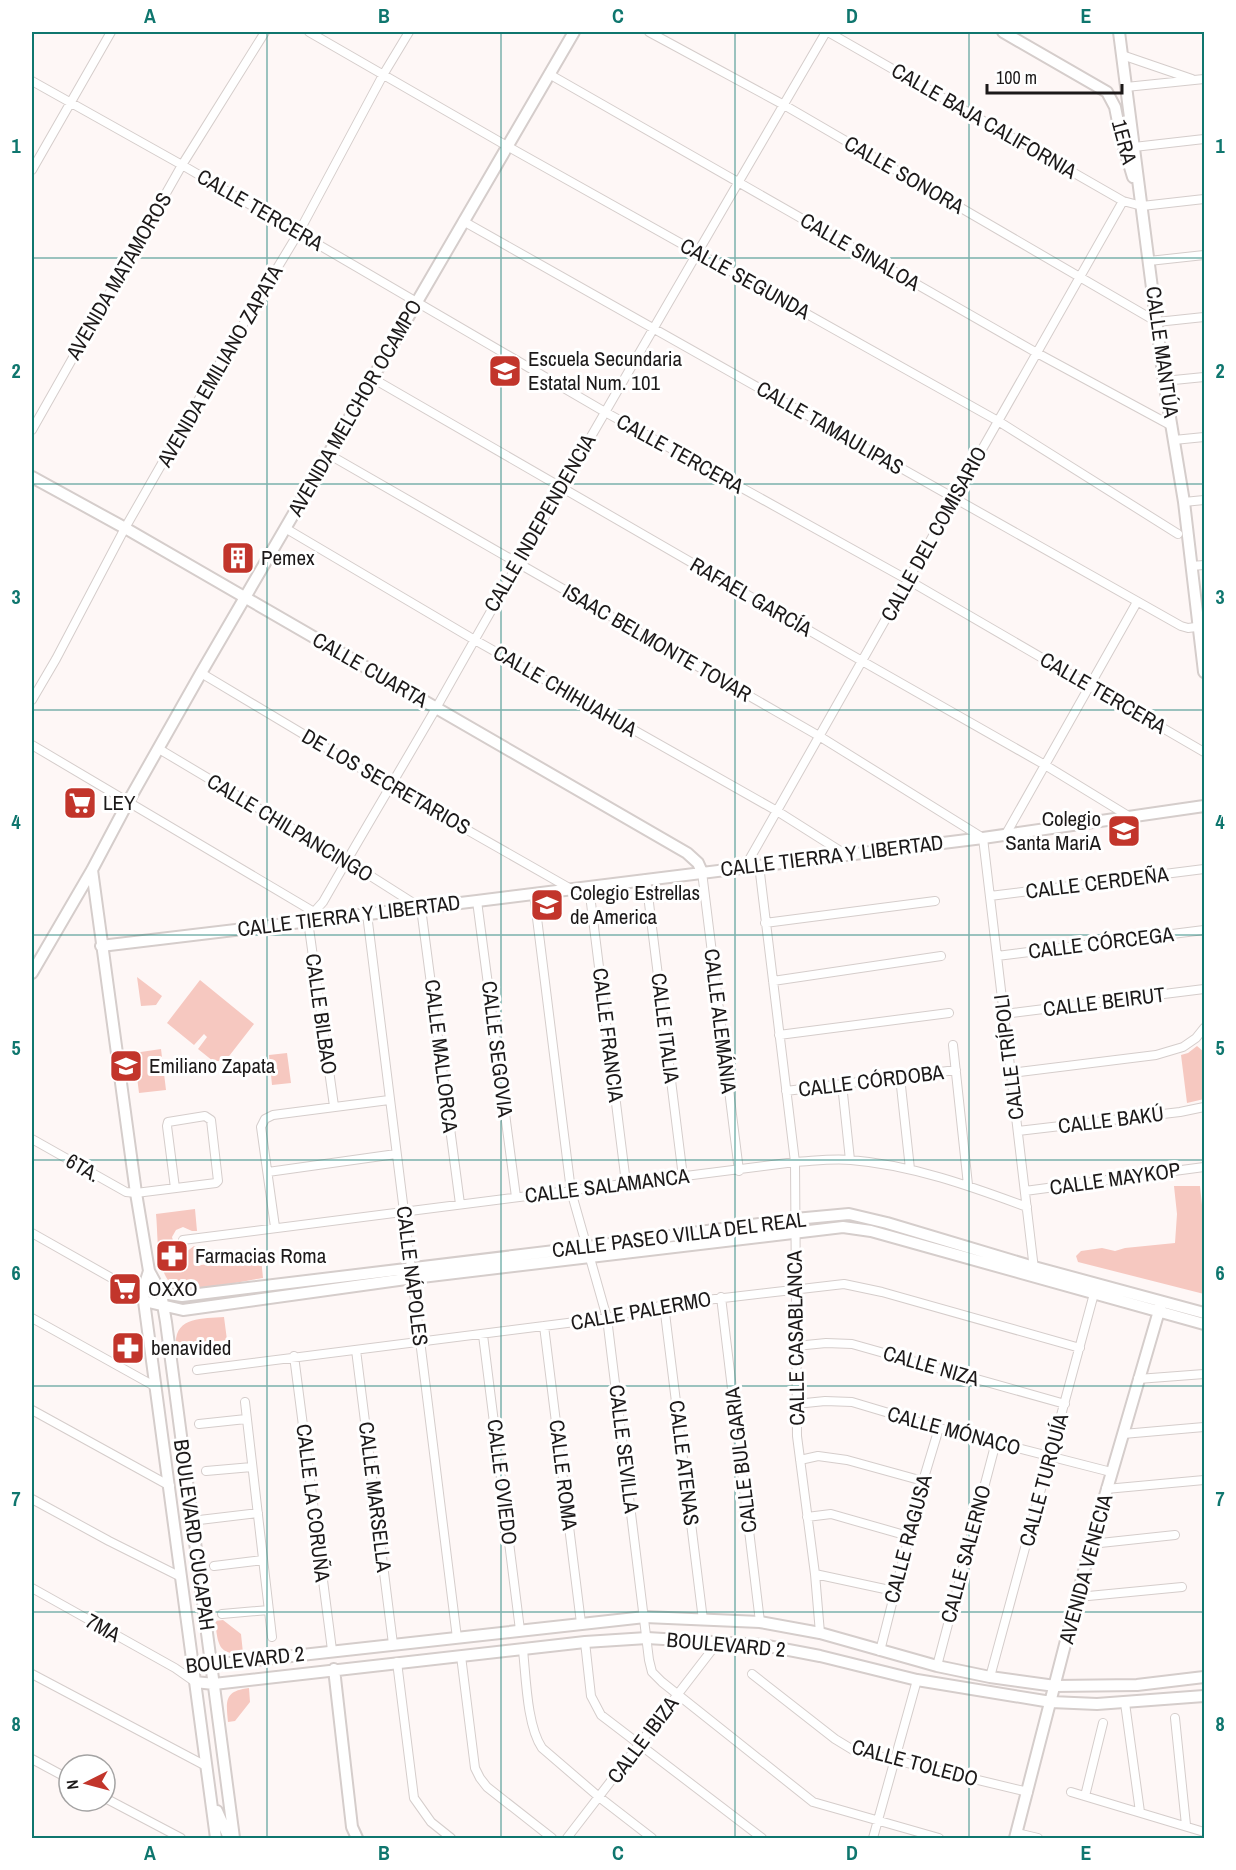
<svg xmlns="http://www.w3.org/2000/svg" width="1236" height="1870" font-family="'Archivo Narrow',sans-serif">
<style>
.green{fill:#f6c8c0}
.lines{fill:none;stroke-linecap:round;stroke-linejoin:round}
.street-casing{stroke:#d5cdcb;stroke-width:10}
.secondary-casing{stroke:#d5cdcb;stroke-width:14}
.street{stroke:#fff;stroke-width:8}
.secondary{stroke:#fff;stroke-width:10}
.grid{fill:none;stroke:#0f766e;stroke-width:1.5;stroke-opacity:0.55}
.labels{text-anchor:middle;stroke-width:6;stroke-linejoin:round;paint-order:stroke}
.street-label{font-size:21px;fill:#1c1919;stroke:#fff}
.poi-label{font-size:21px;fill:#1c1919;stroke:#fff;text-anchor:start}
.neatline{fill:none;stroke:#0f766e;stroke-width:2}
.grid-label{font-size:20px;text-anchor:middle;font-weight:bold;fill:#0f766e}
</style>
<rect width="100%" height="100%" fill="#fef7f6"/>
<path class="green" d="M137,977L162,996L156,1005L141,1006Z
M200,980L254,1024L226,1060L222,1057L219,1061H213L198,1049L207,1037L204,1034L194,1045L167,1023Z
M1197,1046L1204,1052V1099L1187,1103L1181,1055L1188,1053Z
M161,1049L166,1090L139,1093L134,1053Z
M287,1053L291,1083L272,1085L269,1055Z
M1174,1186H1200L1204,1224V1294L1078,1262L1076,1256L1081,1251L1102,1248L1115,1251L1125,1248L1175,1243L1177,1214Z
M195,1209L197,1231H192L183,1227L176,1230L172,1237L175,1248L186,1252L194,1246H199L201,1265L261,1258L263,1278C244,1281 195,1291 178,1287C172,1285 168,1281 165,1275C156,1257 158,1233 156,1214Z
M224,1317L227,1340L176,1346C174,1316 202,1319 224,1317Z
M223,1620L241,1634L243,1653C217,1656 218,1642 215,1621Z
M249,1688L250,1702L235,1721L228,1722C226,1701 224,1691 249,1688Z"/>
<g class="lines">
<g class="street-casing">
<path id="street" d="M309,32L507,146L998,421L1178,534
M649,32L784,105L1157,322L1204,317
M828,32L1123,201L1142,206L1204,199
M1122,55L1192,79
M549,74L1037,353L1172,426
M32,81L182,165L605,412L908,580L1204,752
M1126,87L1204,79
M1134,147L1204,139
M32,170L111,32
M463,221L1181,626L1188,628L1204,626
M1149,261L1204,255
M372,378L862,661L1045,765L1130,817
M1164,381L1204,377
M32,430L182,165L265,32
M1174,440L1204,437
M328,454L819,736L983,838L1034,1269
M1184,502L1204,500
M285,528L473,639L777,811L845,854
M1191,566L1204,565
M201,673L390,786L571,889
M32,700L56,659L125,528L215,371L299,232L383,75L409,32
M32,745L314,912
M159,749L347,861L421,908L460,1204
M1006,834L1137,602
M759,865L795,1162L797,1436L815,1574L820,1633
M745,867L1123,201
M702,872L739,1171
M646,879L683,1177
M589,887L626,1183
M534,894L571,1191L607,1318L649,1660L652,1672L662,1682L813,1802L939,1838
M990,896L1204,869
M477,901L516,1197
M367,914C395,1156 427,1397 457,1638
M765,923L935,901
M997,956L1204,930
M773,981L941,956
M1004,1014L1204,989
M779,1035L949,1013
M953,1045L968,1185
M1011,1073L1156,1055L1183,1047L1196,1038L1204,1028
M900,1077L910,1169
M842,1084L850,1160
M786,1091L956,1070
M334,1106L308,921L314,912L323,902C360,837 398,774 435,710C563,482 695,257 826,32
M1018,1131L1180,1112L1204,1107
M32,1139L126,1192L136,1193L216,1183L218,1181L211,1120L205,1116L168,1122L167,1126L175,1188
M268,1172L396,1154
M1025,1191L1204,1167
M275,1227L261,1127L265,1119L273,1115L389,1100
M32,1233L131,1289L144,1301
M183,1240L795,1162C814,1161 833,1158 851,1160C912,1165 970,1186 1027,1207
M721,1297L760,1622
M664,1305L703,1620
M32,1318L156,1387
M544,1326L581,1623
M483,1335L520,1630
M796,1346L826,1343L852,1344L1065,1404
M356,1350L393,1644
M294,1356L332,1650
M197,1370L607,1318L664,1305L844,1284L882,1292L1080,1348
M1138,1379L1204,1374
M245,1402L272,1637
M796,1404L825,1401L852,1402L939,1428L1111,1472
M32,1410L170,1486
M199,1424L246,1419
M1123,1434L1204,1427
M800,1460L818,1456L847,1460L923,1481
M206,1471L252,1467
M1106,1489L1204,1480
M32,1499L109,1541L181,1577
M807,1517L831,1514L908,1536
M191,1521L258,1513
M1091,1544L1175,1535
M214,1566L263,1560
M815,1574L894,1591
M32,1588L175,1668L195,1682
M1078,1597L1182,1587
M222,1614L269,1610
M585,1642L591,1696L601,1715L762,1838
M523,1650C526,1678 527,1726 542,1748L599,1797L652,1838
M880,1651L923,1481L939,1428
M461,1656L475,1768L480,1778L487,1787L552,1838
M397,1662L414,1798L431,1822L451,1838
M937,1666L996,1442
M32,1674L206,1766
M752,1674L835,1739L853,1750L1028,1792
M990,1677L1095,1290
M1125,1703L1140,1812
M1175,1718L1186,1825
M32,1759L69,1779
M1071,1792L1204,1832
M1085,1796L1103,1723
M105,1798L181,1838
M1017,1833L1038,1838
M567,1838L718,1642
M873,1838L917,1680"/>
</g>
<g class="secondary-casing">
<path id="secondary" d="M1003,32L1107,92L1115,107L1121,137L1133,177
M1119,32L1164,381L1184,502L1204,672
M32,477L125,528L687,853L698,863L702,872
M92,870L136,1193L149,1271L161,1293L166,1322L234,1838
M101,946L477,901L983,838L1204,806
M32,973L92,870L128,802L201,673L574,32
M149,1271L143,1290L144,1301L216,1838
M143,1290L182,1296L588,1247L795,1219L849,1214L887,1223L1034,1267L1204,1313
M144,1301L183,1310L413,1278L843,1227L871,1231L1204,1324
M192,1664L211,1665L645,1617L760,1622L820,1633L937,1666L990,1677L1055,1686L1137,1685L1204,1677
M334,1669L352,1827L357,1838
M195,1682L214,1684L585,1642L647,1638L762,1645L820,1656L917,1680L1051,1702L1097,1704L1204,1696
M217,1811L229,1838
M1015,1838L1091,1544L1161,1304"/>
</g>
<use href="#street" class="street"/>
<use href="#secondary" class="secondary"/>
</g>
<path class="grid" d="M267,32V1838M501,32V1838M735,32V1838M969,32V1838M32,258H1204M32,484H1204M32,710H1204M32,935H1204M32,1160H1204M32,1386H1204M32,1612H1204"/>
<defs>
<g id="school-square" transform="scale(1.725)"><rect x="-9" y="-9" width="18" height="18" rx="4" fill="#c2352b" stroke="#fff"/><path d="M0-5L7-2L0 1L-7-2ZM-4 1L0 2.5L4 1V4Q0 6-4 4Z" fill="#fff"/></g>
<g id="building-square" transform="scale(1.725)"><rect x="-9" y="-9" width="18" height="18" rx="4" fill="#c2352b" stroke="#fff"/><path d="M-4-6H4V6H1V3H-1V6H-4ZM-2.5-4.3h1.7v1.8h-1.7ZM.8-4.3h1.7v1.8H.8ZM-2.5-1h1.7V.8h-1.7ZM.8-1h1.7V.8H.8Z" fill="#fff"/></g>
<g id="supermarket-square" transform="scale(1.725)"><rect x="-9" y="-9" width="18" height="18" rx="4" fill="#c2352b" stroke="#fff"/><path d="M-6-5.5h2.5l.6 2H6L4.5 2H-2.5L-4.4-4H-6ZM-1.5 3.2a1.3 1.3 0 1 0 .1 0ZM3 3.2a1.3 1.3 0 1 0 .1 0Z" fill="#fff"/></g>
<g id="pharmacy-square" transform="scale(1.725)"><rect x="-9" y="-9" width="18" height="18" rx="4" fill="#c2352b" stroke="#fff"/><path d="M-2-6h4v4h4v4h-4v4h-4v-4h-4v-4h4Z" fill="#fff"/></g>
</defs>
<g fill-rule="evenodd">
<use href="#school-square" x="505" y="371"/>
<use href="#building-square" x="238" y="558"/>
<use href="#supermarket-square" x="80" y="803"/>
<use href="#school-square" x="1124" y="831"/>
<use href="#school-square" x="547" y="905"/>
<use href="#school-square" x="126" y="1066"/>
<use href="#pharmacy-square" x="172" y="1256"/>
<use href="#supermarket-square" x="125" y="1289"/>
<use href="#pharmacy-square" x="128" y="1348"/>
</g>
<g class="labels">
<g class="street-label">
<text transform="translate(984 121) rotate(30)" y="7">CALLE BAJA CALIFORNIA</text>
<text transform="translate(1124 142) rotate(75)" y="7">1ERA</text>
<text transform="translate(904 175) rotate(30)" y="7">CALLE SONORA</text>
<text transform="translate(260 210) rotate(30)" y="7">CALLE TERCERA</text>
<text transform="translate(860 252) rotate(30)" y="7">CALLE SINALOA</text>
<text transform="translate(119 276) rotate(-60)" y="7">AVENIDA MATAMOROS</text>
<text transform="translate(745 279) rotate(29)" y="7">CALLE SEGUNDA</text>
<text transform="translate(1162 352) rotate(82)" y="7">CALLE MANTÚA</text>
<text transform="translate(220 366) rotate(-60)" y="7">AVENIDA EMILIANO ZAPATA</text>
<text transform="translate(355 408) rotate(-60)" y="7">AVENIDA MELCHOR OCAMPO</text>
<text transform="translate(830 428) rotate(30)" y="7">CALLE TAMAULIPAS</text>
<text transform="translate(680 454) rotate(29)" y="7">CALLE TERCERA</text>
<text transform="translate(540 523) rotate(-60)" y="7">CALLE INDEPENDENCIA</text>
<text transform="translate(934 534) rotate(-61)" y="7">CALLE DEL COMISARIO</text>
<text transform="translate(751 597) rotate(30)" y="7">RAFAEL GARCÍA</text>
<text transform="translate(657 643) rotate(30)" y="7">ISAAC BELMONTE TOVAR</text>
<text transform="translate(370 670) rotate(30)" y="7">CALLE CUARTA</text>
<text transform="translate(565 691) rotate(30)" y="7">CALLE CHIHUAHUA</text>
<text transform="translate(1103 693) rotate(30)" y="7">CALLE TERCERA</text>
<text transform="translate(386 782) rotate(30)" y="7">DE LOS SECRETARIOS</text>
<text transform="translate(290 828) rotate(31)" y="7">CALLE CHILPANCINGO</text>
<text transform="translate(832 856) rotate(-7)" y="7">CALLE TIERRA Y LIBERTAD</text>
<text transform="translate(1097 883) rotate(-7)" y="7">CALLE CERDEÑA</text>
<text transform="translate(349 916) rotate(-7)" y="7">CALLE TIERRA Y LIBERTAD</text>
<text transform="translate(1101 943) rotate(-7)" y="7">CALLE CÓRCEGA</text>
<text transform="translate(1104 1002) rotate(-7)" y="7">CALLE BEIRUT</text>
<text transform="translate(321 1014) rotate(82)" y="7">CALLE BILBAO</text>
<text transform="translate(720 1021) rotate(83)" y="7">CALLE ALEMÁNIA</text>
<text transform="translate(665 1028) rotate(83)" y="7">CALLE ITALIA</text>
<text transform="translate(608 1035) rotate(83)" y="7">CALLE FRANCIA</text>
<text transform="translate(497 1049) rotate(83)" y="7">CALLE SEGOVIA</text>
<text transform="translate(441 1056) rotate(83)" y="7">CALLE MALLORCA</text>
<text transform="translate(1009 1057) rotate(-97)" y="7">CALLE TRÍPOLI</text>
<text transform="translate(871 1081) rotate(-7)" y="7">CALLE CÓRDOBA</text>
<text transform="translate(1111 1120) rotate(-7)" y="7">CALLE BAKÚ</text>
<text transform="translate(83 1168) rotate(30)" y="7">6TA.</text>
<text transform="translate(1115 1179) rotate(-8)" y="7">CALLE MAYKOP</text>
<text transform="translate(607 1186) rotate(-7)" y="7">CALLE SALAMANCA</text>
<text transform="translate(679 1235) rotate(-7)" y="7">CALLE PASEO VILLA DEL REAL</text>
<text transform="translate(412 1276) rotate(83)" y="7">CALLE NÁPOLES</text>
<text transform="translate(641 1311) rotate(-10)" y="7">CALLE PALERMO</text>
<text transform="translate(796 1338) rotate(-91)" y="7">CALLE CASABLANCA</text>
<text transform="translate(931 1366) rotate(16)" y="7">CALLE NIZA</text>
<text transform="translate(954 1431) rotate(15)" y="7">CALLE MÓNACO</text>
<text transform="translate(624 1449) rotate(83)" y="7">CALLE SEVILLA</text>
<text transform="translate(741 1460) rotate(-97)" y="7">CALLE BULGARIA</text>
<text transform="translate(684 1463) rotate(83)" y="7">CALLE ATENAS</text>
<text transform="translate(563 1475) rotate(83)" y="7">CALLE ROMA</text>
<text transform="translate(1044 1480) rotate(-75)" y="7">CALLE TURQUÍA</text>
<text transform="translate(502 1482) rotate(83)" y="7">CALLE OVIEDO</text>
<text transform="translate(375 1497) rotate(83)" y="7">CALLE MARSELLA</text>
<text transform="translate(313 1503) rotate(83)" y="7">CALLE LA CORUÑA</text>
<text transform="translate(194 1535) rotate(82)" y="7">BOULEVARD CUCAPAH</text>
<text transform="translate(908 1539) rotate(-75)" y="7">CALLE RAGUSA</text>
<text transform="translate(966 1554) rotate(-75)" y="7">CALLE SALERNO</text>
<text transform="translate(1086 1569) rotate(-75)" y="7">AVENIDA VENECIA</text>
<text transform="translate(103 1628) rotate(29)" y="7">7MA</text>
<text transform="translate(726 1645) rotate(5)" y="7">BOULEVARD 2</text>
<text transform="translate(245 1660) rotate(-6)" y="7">BOULEVARD 2</text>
<text transform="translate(643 1740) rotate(-53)" y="7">CALLE IBIZA</text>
<text transform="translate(915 1763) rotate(15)" y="7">CALLE TOLEDO</text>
</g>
<g class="poi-label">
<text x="528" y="366">Escuela Secundaria<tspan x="528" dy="24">Estatal Num. 101</tspan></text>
<text x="261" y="565">Pemex</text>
<text x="103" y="810">LEY</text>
<text x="1101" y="826" text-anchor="end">Colegio<tspan x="1101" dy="24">Santa MariA</tspan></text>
<text x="570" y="900">Colegio Estrellas<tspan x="570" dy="24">de America</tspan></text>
<text x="149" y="1073">Emiliano Zapata</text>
<text x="195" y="1263">Farmacias Roma</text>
<text x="148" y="1296">OXXO</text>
<text x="151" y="1355">benavided</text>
</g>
</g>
<rect width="1236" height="1870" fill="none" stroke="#ffffff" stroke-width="66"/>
<g transform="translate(87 1783) rotate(264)"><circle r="28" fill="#ffffff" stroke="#a4a3a3" stroke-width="1.5"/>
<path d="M0-4.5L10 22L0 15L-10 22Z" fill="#c2352b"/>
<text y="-9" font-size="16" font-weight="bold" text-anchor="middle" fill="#1c1919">N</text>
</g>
<path d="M987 84v9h135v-9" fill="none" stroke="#1c1919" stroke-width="3"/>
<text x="996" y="84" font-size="18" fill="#1c1919" stroke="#ffffff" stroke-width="4.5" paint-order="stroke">100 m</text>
<rect x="33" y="33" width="1170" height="1804" class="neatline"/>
<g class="grid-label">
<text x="150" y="23">A</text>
<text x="384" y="23">B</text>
<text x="618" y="23">C</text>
<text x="852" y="23">D</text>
<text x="1086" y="23">E</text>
<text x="16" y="153">1</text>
<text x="1220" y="153">1</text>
<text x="16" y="378">2</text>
<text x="1220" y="378">2</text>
<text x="16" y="604">3</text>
<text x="1220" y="604">3</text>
<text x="16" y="829">4</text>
<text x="1220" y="829">4</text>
<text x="16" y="1055">5</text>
<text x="1220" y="1055">5</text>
<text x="16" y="1280">6</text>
<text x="1220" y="1280">6</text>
<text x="16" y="1506">7</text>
<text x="1220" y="1506">7</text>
<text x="16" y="1731">8</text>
<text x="1220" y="1731">8</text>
<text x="150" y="1860">A</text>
<text x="384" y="1860">B</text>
<text x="618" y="1860">C</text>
<text x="852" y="1860">D</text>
<text x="1086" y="1860">E</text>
</g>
</svg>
